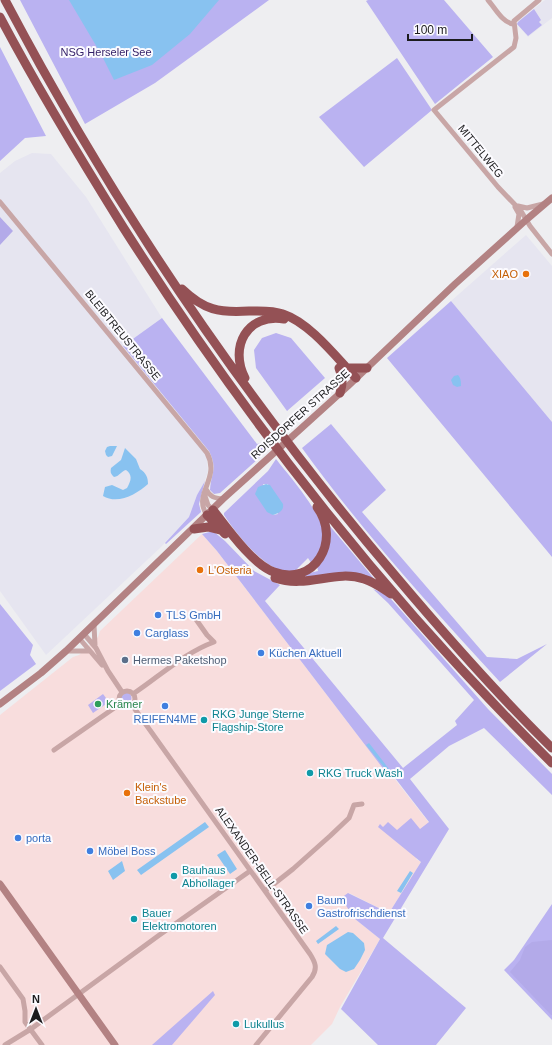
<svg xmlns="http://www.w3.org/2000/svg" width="552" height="1045" font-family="Helvetica,sans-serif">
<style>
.commercial{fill:#f8dddd}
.built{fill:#e6e5f0}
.green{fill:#bab2f1;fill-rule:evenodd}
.forest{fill:#b3aae9}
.water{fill:#88c2f0}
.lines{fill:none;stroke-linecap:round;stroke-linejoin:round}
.street{stroke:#c8a6a6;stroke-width:5}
.secondary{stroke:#b38283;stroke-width:7}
.highway{stroke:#945155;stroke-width:9}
.food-dot{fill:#e8710a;stroke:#fcfbff;stroke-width:1.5}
.shop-dot{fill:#3f7fe0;stroke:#fcfbff;stroke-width:1.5}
.service-dot{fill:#5c6f8a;stroke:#fcfbff;stroke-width:1.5}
.leisure-dot{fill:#2e9e5b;stroke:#fcfbff;stroke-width:1.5}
.culture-dot{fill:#0f9aa8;stroke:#fcfbff;stroke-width:1.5}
.labels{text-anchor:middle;stroke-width:4;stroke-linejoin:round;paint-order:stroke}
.park-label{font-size:11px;fill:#321e67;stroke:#fcfbff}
.street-label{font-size:11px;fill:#1c1c1e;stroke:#fcfbff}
.food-label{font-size:11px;fill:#c56008;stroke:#fcfbff;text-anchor:start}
.shop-label{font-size:11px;fill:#366cbe;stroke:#fcfbff;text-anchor:start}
.service-label{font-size:11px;fill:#4e5e75;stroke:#fcfbff;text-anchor:start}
.leisure-label{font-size:11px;fill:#27864d;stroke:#fcfbff;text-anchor:start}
.culture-label{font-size:11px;fill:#0d838f;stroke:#fcfbff;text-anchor:start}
</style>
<rect width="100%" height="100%" fill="#eeeef1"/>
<path class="commercial" d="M202,534L217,551L388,775L394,778L434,829L416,859L421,862L389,913L349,893L355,919L380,939L340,1007L332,1024L311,1045H0V715L73,657L79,655L98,637L100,631Z"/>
<path class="built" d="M545,0H552V18L528,37L517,24L518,21Z
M32,153L51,154L86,197L162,318L123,346L209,451L213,460L207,461L208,471L205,481L197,495L189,517L161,547L46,655L0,591V245L13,231L0,217V173L15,161Z
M526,235L552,266V422L451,301Z"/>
<path class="green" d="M20,0H269L155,83L85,124Z
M368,0H444L493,57L435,104L366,1Z
M534,9L541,20L539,22L542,25L528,36L517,24L518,22Z
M0,47L46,136L25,138L0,161Z
M397,58L432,110L364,167L319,117Z
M451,301L552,422V557L387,358Z
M162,318L257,444L264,442L267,451L220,493L214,494L210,490C211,473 218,469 209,451L123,346Z
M276,333L291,338L325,378L287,411L256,368L254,350L262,338Z
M331,424L386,490L362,512L487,657L517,659L547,644L500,682C431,607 362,531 302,448Z
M276,459C289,476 329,520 324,542C322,549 315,557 312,564L308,558L295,571C290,571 282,572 277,569C258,561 235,532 224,515V513L268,471ZM263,484H268L278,514L273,515Z
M205,481L199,504L201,512L166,544L165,543L189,517L197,495Z
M329,525L376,581L297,576L318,571L317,566Z
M213,531L225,541L254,571L280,585L265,601L403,768L457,725L455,721L474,700L388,603L373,589L381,592L391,599L488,709L552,774V795L484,728L449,746L410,779L449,829L383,938L466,1008L436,1045H378L341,1009L380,939L355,919L341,898L348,893L389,913L421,862L378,827L380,824L383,827L388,822L397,830L411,818L420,829L429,822L395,778L388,775L217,551L202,534Z
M0,604L33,645L30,655L36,664L0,691Z
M120.5 698a5.5 5.5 0 1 1 11 0a5.5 5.5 0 1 1-11 0Z
M103,694L109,702L93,713L88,705Z
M552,904V1020L504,970L514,960Z
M213,991L215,995L172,1045H152Z"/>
<path class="forest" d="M0,217L13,231L0,245Z
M552,940V1015H551L510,972L520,960L525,947L532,942Z"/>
<path class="water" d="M69,0H219L190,34L152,65L114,80L101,54Z
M458,375C461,378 461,382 461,386L457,387L453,385L451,380L454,376Z
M110,446H117L112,456L108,457L106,455L105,451L107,447Z
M125,448L136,459L140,469C146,473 148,477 148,484C137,494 118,505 103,496L105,487L112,485L123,490L127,488C131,481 133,475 126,470C121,471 120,476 114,477C111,474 110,473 111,468L121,460Z
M266,484L270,485L283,504C284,511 279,513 273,515L267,512L255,494L258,487Z
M369,743L389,769L387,771L366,745Z
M205,822L209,827L141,875L137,870Z
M225,850L237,869L230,874L217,855Z
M122,861L125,871L113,880L108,871Z
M410,871L413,873L401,893L397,891Z
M336,926L339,929L318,944L316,941Z
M348,932L353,933L364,943L365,950L360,960L354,969L346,972L340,969L325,954L327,945Z"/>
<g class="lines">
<path class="street" d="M488,0C495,8 502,22 513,24
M539,0L514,21L516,38L514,47L434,110L498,187L521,211L530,226L552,254
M0,202L207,453C221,479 192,494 207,515
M518,206L527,208L543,204
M515,207L519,214L517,227
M206,489C210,497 214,498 223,499
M204,493L208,505L213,510
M94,625L95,645
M84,634L96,648L108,671L122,692
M79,638L102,665
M66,651H89
M119 699a8 8 0 1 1 16 0a8 8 0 1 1-16 0Z
M133,694C160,676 184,653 214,642L207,635L195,618
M132,705L310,954C315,962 318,968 312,977L256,1045
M54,750L120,704
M265,891L293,869L330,836L349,818L354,805L362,804
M0,967L23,999L25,1011V1022L42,1045
M5,1045L31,1029L158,936L250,871"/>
<path class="secondary" d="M0,704L41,673L66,651L223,499L348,386L455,284L526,220L552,198
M0,884L115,1045"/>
<path class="highway" d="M5,0C114,207 246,401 398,579C447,637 498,695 552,748
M0,17C38,89 80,158 123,227C246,420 389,602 552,763
M182,289C204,310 219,313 249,311C260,311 272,310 283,314C310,323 336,357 356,378
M339,368C343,378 343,383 340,393
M347,368H367
M245,378C229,347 247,313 284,319
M213,510C227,528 253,565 274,572C314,587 342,541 317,507
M207,515L225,534
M194,529L208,527L220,530
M275,578C307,589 335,569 364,579C374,582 382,588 391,594"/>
</g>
<g class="food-dot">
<circle cx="526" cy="274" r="4"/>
<circle cx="200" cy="570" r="4"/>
<circle cx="127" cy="793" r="4"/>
</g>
<g class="shop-dot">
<circle cx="158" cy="615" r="4"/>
<circle cx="137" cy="633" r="4"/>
<circle cx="261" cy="653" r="4"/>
<circle cx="165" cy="706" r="4"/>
<circle cx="18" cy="838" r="4"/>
<circle cx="90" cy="851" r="4"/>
<circle cx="309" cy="906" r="4"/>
</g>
<circle class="service-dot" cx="125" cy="660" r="4"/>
<circle class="leisure-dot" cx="98" cy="704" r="4"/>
<g class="culture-dot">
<circle cx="204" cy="720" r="4"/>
<circle cx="310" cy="773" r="4"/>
<circle cx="174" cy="876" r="4"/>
<circle cx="134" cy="919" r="4"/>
<circle cx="236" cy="1024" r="4"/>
</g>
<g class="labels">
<g class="park-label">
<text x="106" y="56">NSG Herseler See</text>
</g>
<g class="street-label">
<text transform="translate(481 151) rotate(51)" y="4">MITTELWEG</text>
<text transform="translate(123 335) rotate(51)" y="4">BLEIBTREUSTRASSE</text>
<text transform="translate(300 414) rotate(-42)" y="4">ROISDORFER STRASSE</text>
<text transform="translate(262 870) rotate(55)" y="4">ALEXANDER-BELL-STRASSE</text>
</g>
<g class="food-label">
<text x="518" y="278" text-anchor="end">XIAO</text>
<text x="208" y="574">L'Osteria</text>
<text x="135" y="791">Klein's<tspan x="135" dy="13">Backstube</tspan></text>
</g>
<g class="shop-label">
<text x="166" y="619">TLS GmbH</text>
<text x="145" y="637">Carglass</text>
<text x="269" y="657">Küchen Aktuell</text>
<text x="165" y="723" text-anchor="middle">REIFEN4ME</text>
<text x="26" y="842">porta</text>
<text x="98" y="855">Möbel Boss</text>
<text x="317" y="904">Baum<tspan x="317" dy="13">Gastrofrischdienst</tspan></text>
</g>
<g class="service-label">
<text x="133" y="664">Hermes Paketshop</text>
</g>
<g class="leisure-label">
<text x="106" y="708">Krämer</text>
</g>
<g class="culture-label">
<text x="212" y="718">RKG Junge Sterne<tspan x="212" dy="13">Flagship-Store</tspan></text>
<text x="318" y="777">RKG Truck Wash</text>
<text x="182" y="874">Bauhaus<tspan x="182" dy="13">Abhollager</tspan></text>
<text x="142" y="917">Bauer<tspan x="142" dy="13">Elektromotoren</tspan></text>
<text x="244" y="1028">Lukullus</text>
</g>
</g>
<g transform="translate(36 1009)" stroke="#fcfbff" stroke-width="3" paint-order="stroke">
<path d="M0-3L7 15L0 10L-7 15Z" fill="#1c1c1e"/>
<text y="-6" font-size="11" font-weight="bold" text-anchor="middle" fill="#1c1c1e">N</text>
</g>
<path d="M408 34v6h64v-6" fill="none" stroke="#1c1c1e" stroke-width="2"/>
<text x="414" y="34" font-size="12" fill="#1c1c1e" stroke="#fcfbff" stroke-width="3" paint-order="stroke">100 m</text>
</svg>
